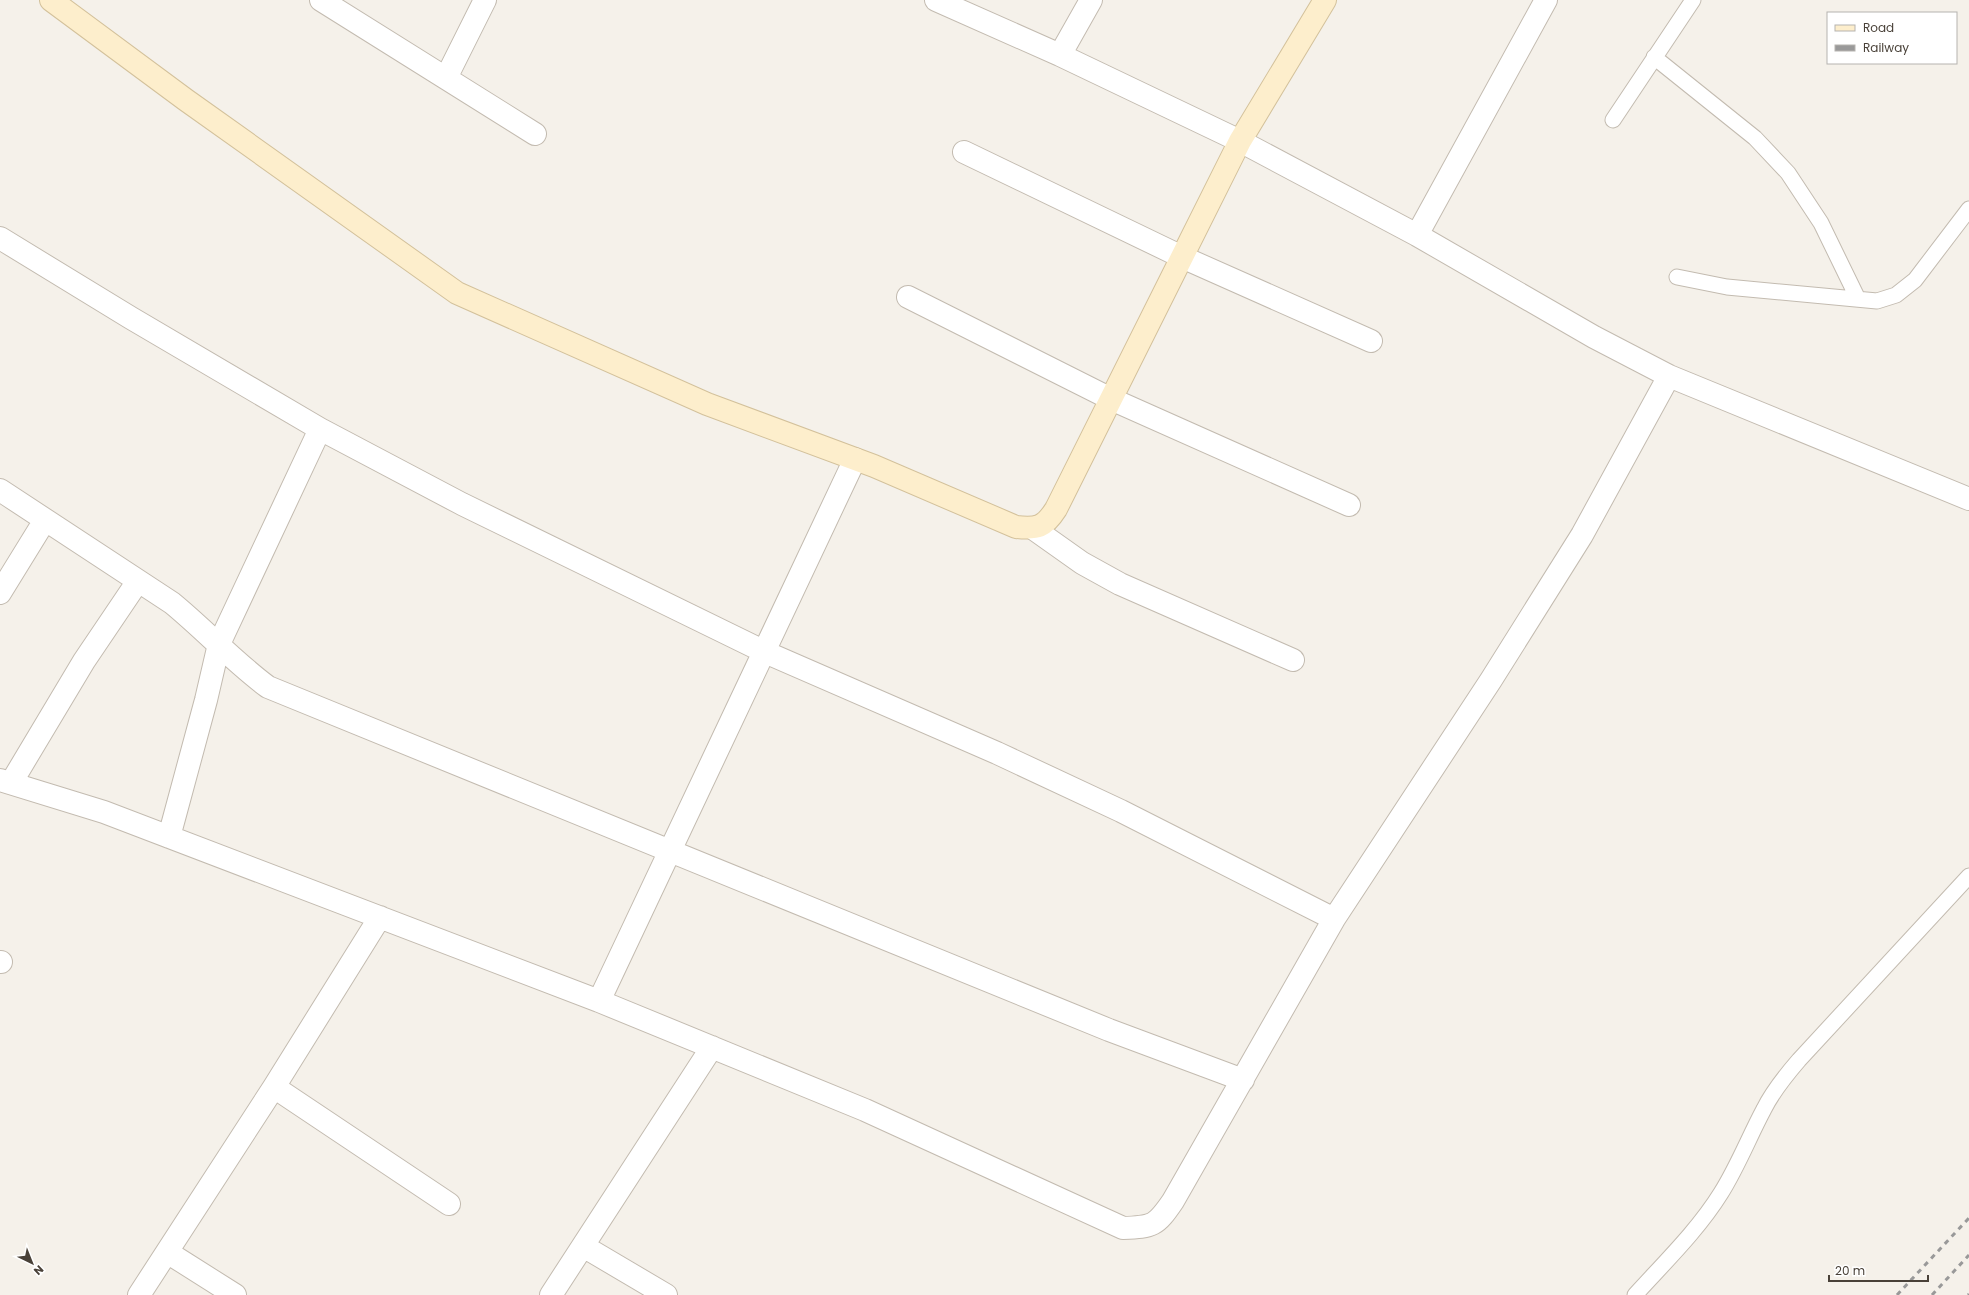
<svg xmlns="http://www.w3.org/2000/svg" width="1969" height="1295" font-family="Poppins,sans-serif">
<style>
.lines{fill:none;stroke-linecap:round;stroke-linejoin:round}
.lane-casing{stroke:#c3bbb0;stroke-width:17}
.street-casing{stroke:#c3bbb0;stroke-width:24}
.secondary-casing{stroke:#d3c19b;stroke-width:24}
.lane{stroke:#fff;stroke-width:15}
.street{stroke:#fff;stroke-width:22}
.secondary{stroke:#fdeecc;stroke-width:22}
.rail{stroke:#999;stroke-width:3;stroke-dasharray:5 5;stroke-linecap:butt}
</style>
<rect width="100%" height="100%" fill="#f5f1ea"/>
<g class="lines">
<g class="lane-casing">
<path id="lane" d="M1654,57L1755,138L1788,173L1821,223L1858,299
M1613,120L1693,0
M1677,277L1727,287L1877,301L1896,295L1915,280L1969,209
M1635,1295C1665,1262 1698,1230 1721,1193C1738,1166 1749,1137 1764,1109C1773,1091 1786,1075 1799,1060L1969,876"/>
</g>
<g class="street-casing">
<path id="street" d="M321,0L535,134
M936,0L1060,55L1240,141L1417,235L1594,337L1669,376L1969,499
M1060,55L1091,0
M446,78L485,0
M964,152L1182,257L1371,341
M1417,235L1546,0
M0,238L131,318L320,429L462,504L765,652L997,753L1121,811L1334,919
M908,297L1111,399L1349,505
M0,490L172,603C205,630 234,662 268,687L1109,1030L1243,1080
M1034,529L1082,563L1120,584L1293,660
M0,593L45,520
M0,780L104,812L599,1001L865,1110L1123,1228C1153,1227 1156,1226 1173,1201L1334,919L1491,680L1582,535L1669,376
M11,783L84,661L138,581
M169,837L206,700L219,644L320,429
M0,962H1
M599,1001L855,459
M274,1087L449,1204
M583,1246L666,1295
M167,1252L235,1295
M139,1295L274,1087L380,917
M551,1295L712,1047"/>
</g>
<g class="secondary-casing">
<path id="secondary" d="M51,0L186,100L457,293L707,404L874,466L1016,527C1037,529 1044,528 1056,509L1240,141L1325,0"/>
</g>
<use href="#lane" class="lane"/>
<use href="#street" class="street"/>
<use href="#secondary" class="secondary"/>
<path class="rail" d="M1897,1295L1969,1218
M1932,1295L1969,1255
M1968,1295L1969,1294"/>
</g>
<rect x="1827" y="12" width="130" height="52" fill="#ffffff" stroke="#b6b3af"/>
<rect x="1835" y="25" width="20" height="6" fill="#fdeecc" stroke="#b6b3af"/>
<text x="1863" y="32" font-size="12" fill="#494138">Road</text>
<rect x="1835" y="45" width="20" height="6" fill="#999999" stroke="#b6b3af"/>
<text x="1863" y="52" font-size="12" fill="#494138">Railway</text>
<g transform="translate(32 1263) rotate(137)" stroke="#ffffff" stroke-width="3" paint-order="stroke">
<path d="M0-3L7 15L0 10L-7 15Z" fill="#494138"/>
<text y="-6" font-size="11" font-weight="bold" text-anchor="middle" fill="#494138">N</text>
</g>
<path d="M1829 1275v6h99v-6" fill="none" stroke="#494138" stroke-width="2"/>
<text x="1835" y="1275" font-size="12" fill="#494138" stroke="#ffffff" stroke-width="3" paint-order="stroke">20 m</text>
</svg>
